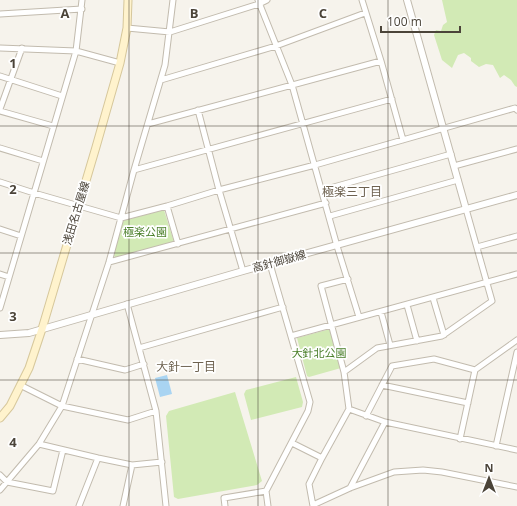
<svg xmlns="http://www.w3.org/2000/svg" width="517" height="506" font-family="'Open Sans','Noto Sans JP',sans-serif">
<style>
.green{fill:#d2eab5}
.water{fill:#a9d4f2}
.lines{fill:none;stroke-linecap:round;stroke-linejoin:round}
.minor-casing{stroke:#c2bbae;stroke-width:7}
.tertiary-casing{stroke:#c2bbae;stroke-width:8}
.secondary-casing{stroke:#d6c79b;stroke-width:9}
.minor{stroke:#fff;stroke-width:5}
.tertiary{stroke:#fff;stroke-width:6}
.secondary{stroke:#fff3cd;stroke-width:7}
.grid{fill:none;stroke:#4b4439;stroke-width:1;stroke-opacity:0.55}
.labels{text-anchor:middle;stroke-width:3.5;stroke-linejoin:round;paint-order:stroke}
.street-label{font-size:11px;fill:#4b4439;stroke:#fff}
.park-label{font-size:11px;fill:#4a7f2a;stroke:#fff}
.neighbourhood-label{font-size:12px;fill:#6e6250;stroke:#fff}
.grid-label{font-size:13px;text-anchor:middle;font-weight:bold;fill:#4b4439;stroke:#fff;stroke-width:3.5;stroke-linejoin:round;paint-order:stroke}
</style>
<rect width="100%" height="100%" fill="#f6f3ec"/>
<path class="green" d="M442,0H517V87L515,86L511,80L504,75L500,78L493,65L486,64L479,67L471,61V58L464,53L458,55L452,68L442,60L434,35L436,30L441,31L443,25L447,22Z
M164,210L174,242L116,258L113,255L122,221Z
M330,329L341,368L309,377L307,376L297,338Z
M296,377L303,402L302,407L251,420L244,394L246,390Z
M235,392L262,481L257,485L178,499L174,497L166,416L169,411Z"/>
<path class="water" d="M167,375L172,394L160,397L155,378Z"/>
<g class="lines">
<g class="minor-casing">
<path id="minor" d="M258,0L292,85L337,246L359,317
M362,0L381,61L403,140
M0,14L82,9
M127,28L170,32L259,4L267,0
M0,48L76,51L120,63
M0,76L62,96
M161,80L276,46L365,13
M0,109L22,48
M198,110L219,190L243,271
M0,111L53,126
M148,124L381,61
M0,148L43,161
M454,166L517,149
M134,170L392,99
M0,182L34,193L121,218L167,206L219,190L315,165L515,108L517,110
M323,190L451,154
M167,206L178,244
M330,216L458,180
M0,229L21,236
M477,247L517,236
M109,262L326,203
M0,274L9,277
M433,298L444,335
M127,304L156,411L166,506
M407,305L417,341
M0,308L76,51L82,0
M381,312L390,345
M291,336L517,274
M139,348L283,307
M77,359L125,370L144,364
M344,372L377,348L442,336L492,301L466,209
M20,385L62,406L128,420L156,411
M382,385L468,403
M349,409L385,422L517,450
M366,416L392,366L434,359L475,370
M460,439L475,370L517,340
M292,443L322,458
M39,444L98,458L132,465L162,462
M496,446L517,352
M0,475L7,482L53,491L63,450
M350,488L385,422
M0,490L39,444L62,406L109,262L134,170L165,65L173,0
M313,505L350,488L394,472L423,470L442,472L517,487
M79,506L98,458
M123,506L132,465
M225,506L224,498L266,491
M268,506L266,491L308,411L310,402L270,264
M313,506L309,484L322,458L349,409L344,372L321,286L348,279"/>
</g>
<g class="tertiary-casing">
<path id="tertiary" d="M407,0L466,209
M0,335L29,333L243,271L517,195"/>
</g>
<g class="secondary-casing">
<path id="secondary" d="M0,418L10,406L29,368L42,329L96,147L120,63L127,28L128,0"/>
</g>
<use href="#minor" class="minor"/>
<use href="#tertiary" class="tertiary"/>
<use href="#secondary" class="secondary"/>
</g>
<path class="grid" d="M129,0V506M258,0V506M388,0V506M0,126H517M0,253H517M0,380H517"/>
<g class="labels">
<g class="street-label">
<text transform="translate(76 213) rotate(-73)" y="4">浅田名古屋線</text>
<text transform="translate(279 261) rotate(-15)" y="4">高針御嶽線</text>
</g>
<g class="park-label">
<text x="145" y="236">極楽公園</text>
<text x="319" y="357">大針北公園</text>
</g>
<g class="neighbourhood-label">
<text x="352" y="196">極楽三丁目</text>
<text x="186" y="371">大針一丁目</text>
</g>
</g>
<g class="grid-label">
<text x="65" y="18">A</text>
<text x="194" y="18">B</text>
<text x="323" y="18">C</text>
<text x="13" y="68">1</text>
<text x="13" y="194">2</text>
<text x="13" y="321">3</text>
<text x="13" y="447">4</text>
</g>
<g transform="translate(489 478)" stroke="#ffffff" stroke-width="3" paint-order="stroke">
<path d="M0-3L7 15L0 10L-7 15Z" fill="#4b4439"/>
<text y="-6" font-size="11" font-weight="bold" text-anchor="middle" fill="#4b4439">N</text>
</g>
<path d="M381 26v6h79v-6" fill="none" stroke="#4b4439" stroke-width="2"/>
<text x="387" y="26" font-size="12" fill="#4b4439" stroke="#ffffff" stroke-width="3" paint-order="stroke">100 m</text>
</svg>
